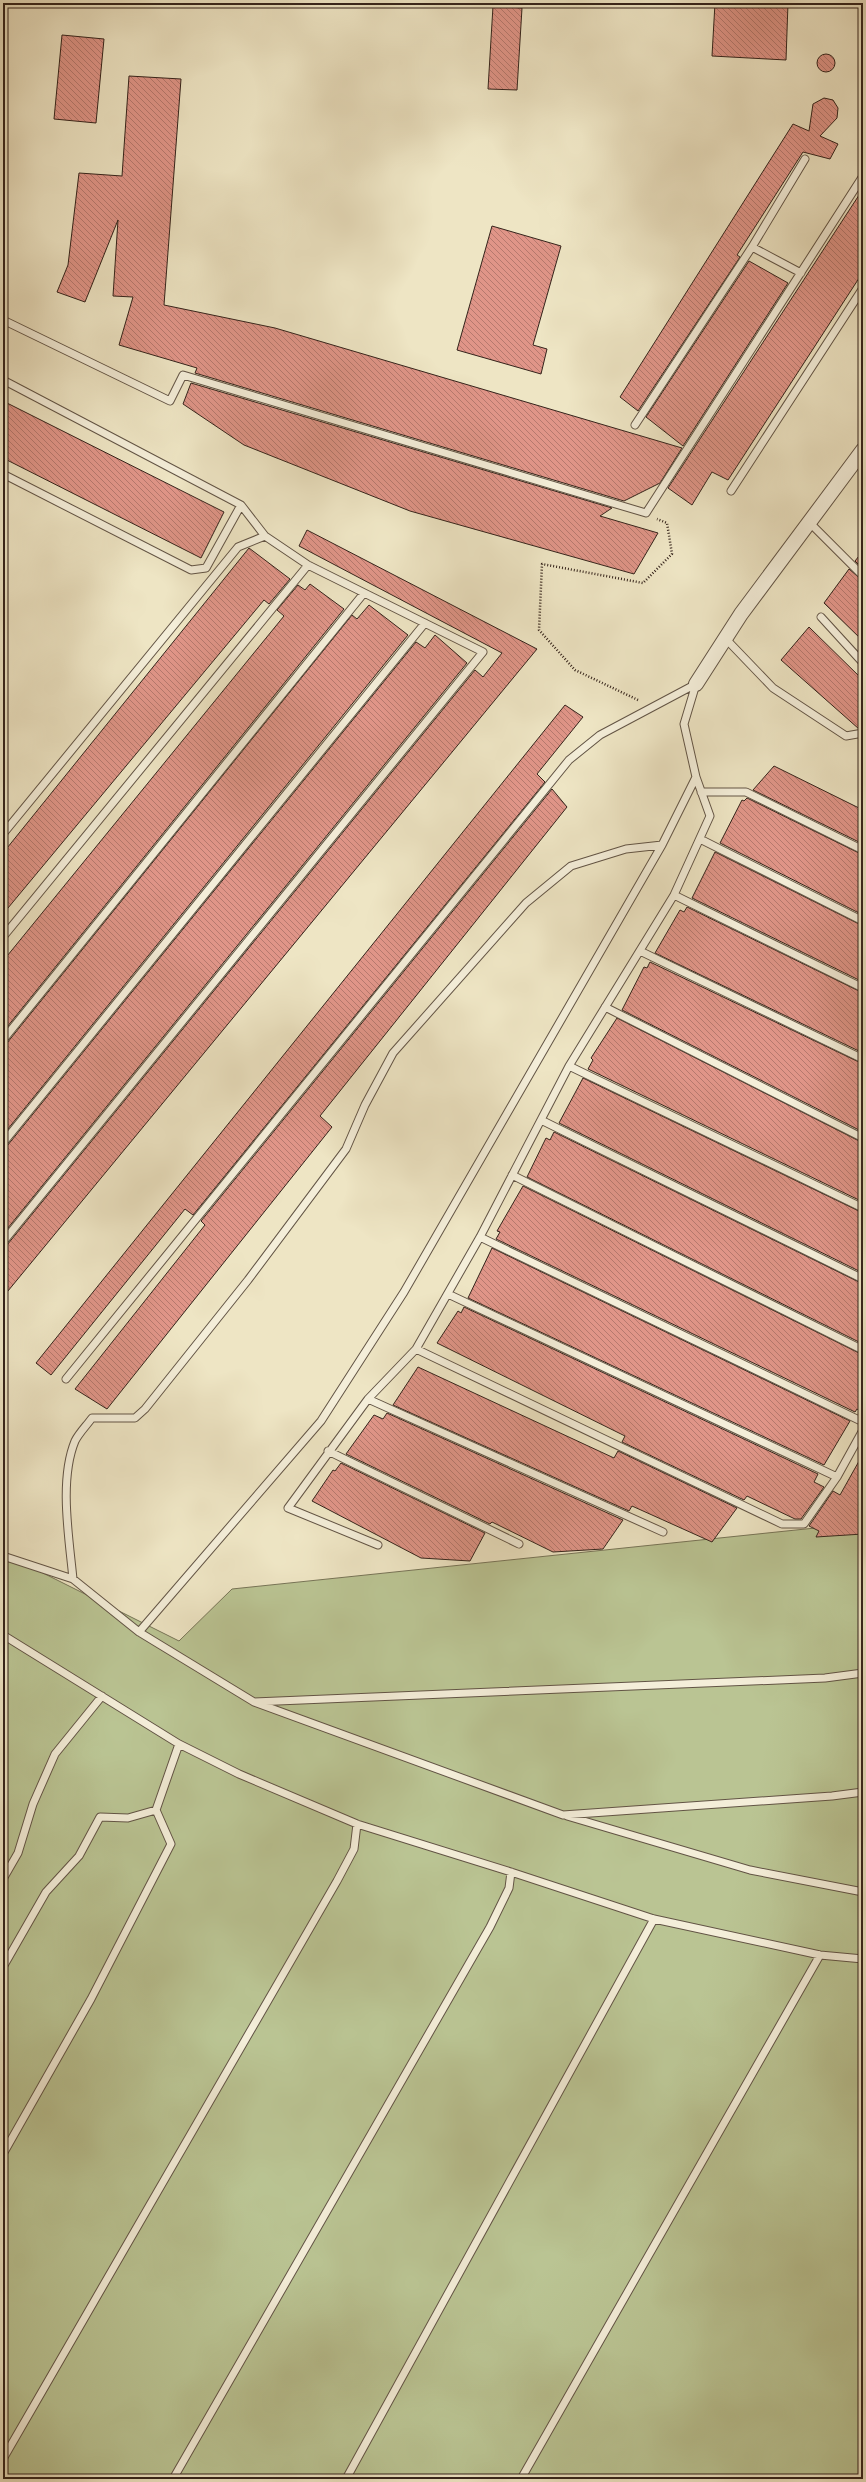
<svg xmlns="http://www.w3.org/2000/svg" width="866" height="2482" font-family="Alegreya,serif">
<style>
.garden{fill:#bac493;stroke:#777457}
.building{fill:url(#building-back-hatch);stroke:#34231b}
.lines{fill:none;stroke-linecap:round;stroke-linejoin:round}
.lane-casing{stroke:#625445;stroke-width:9}
.street-casing{stroke:#625445;stroke-width:16}
.path{stroke:#34231b;stroke-width:2.5;stroke-dasharray:1 2;stroke-linecap:butt}
.lane{stroke:#f4eed9;stroke-width:7}
.street{stroke:#f4eed9;stroke-width:14}
</style>
<defs>
<pattern id="building-back-hatch" width="6" height="6" patternUnits="userSpaceOnUse"><rect width="6" height="6" fill="#e09588"/><path d="M-1 5l2 2M0 0l6 6M5-1l2 2" fill="none" stroke="#b6796e"/></pattern>
</defs>
<rect width="100%" height="100%" fill="#eee5c4"/>
<filter id="stains"><feTurbulence type="fractalNoise" baseFrequency=".005" numOctaves="4"/><feColorMatrix values="0 0 0 0 .2 0 0 0 0 .09 0 0 0 0 .02 0 0 0 .5 -.17"/></filter>
<radialGradient id="worn" r=".72"><stop offset=".6" stop-color="#630" stop-opacity="0"/><stop offset="1" stop-color="#630" stop-opacity=".3"/></radialGradient>
<path class="garden" d="M863,1523V2479H3V1553L179,1641L232,1589Z"/>
<path class="building" d="M715,3H788L786,60L712,56Z
M493,6L522,8L517,90L488,89Z
M62,35L104,39L96,123L54,119Z
M817 63a9 9 0 1 1 18 0a9 9 0 1 1-18 0Z
M129,76L181,79L164,305L275,328L682,448L660,483L624,501L195,373L197,368L119,345L133,297L113,296L118,220L85,302L57,292L68,265L79,173L122,176Z
M824,98L833,100L838,108L837,118L820,136L838,144L830,159L803,152L737,255L740,257L638,411L620,397L793,124L809,131L813,104Z
M863,189V272L728,480L712,472L692,505L668,488Z
M492,226L561,246L533,345L547,349L541,374L457,350Z
M749,261L788,283L683,446L646,417Z
M191,383L612,508L600,516L658,533L634,574L410,511L244,445L183,404Z
M3,401L224,512L201,558L3,458Z
M307,530L537,649L3,1297V1247L7,1245L475,670L483,677L502,653L299,546Z
M249,548L290,579L269,604L264,600L3,914V853Z
M863,551V569L855,561Z
M849,569L863,581V641L824,603Z
M310,584L344,609L3,1032V961L284,616L277,610L298,585L305,590Z
M369,605L408,635L3,1135V1045L7,1043L352,615L357,619Z
M809,627L863,680V728L859,729L781,660Z
M435,635L467,663L3,1234V1148L7,1146L416,642L425,648Z
M565,705L583,717L537,774L545,782L193,1215L185,1209L51,1375L36,1363Z
M774,766L863,810V844L753,790Z
M552,789L567,807L320,1116L332,1127L107,1409L75,1389L205,1225L201,1221Z
M747,798L863,855V915L720,843L742,800L744,801Z
M715,852L863,926V982L692,898Z
M687,907L863,993V1053L655,953L680,910L684,912Z
M650,962L863,1064V1132L622,1010L644,967L647,968Z
M617,1018L863,1143V1202L588,1069L593,1060L591,1058Z
M583,1078L863,1213V1273L559,1123Z
M554,1132L863,1284V1344L527,1177L546,1138L550,1140Z
M523,1186L863,1355V1413L857,1409L855,1412L496,1239L500,1232L497,1231Z
M492,1248L850,1421L824,1465L468,1298Z
M464,1307L818,1474L814,1482L824,1487L801,1519H795L747,1496L744,1500L622,1442L625,1436L437,1343L458,1311L461,1313Z
M418,1367L614,1458L618,1451L737,1508L712,1542L632,1506L629,1511L393,1405Z
M387,1413L623,1520L603,1549L553,1552L492,1522L490,1524L346,1454L374,1415L383,1419Z
M863,1454V1534L816,1537L819,1531L809,1526L833,1491L840,1495Z
M341,1463L485,1533L470,1561L421,1558L312,1501L333,1470L335,1471Z"/>
<g class="lines">
<g class="lane-casing">
<path id="lane" d="M752,247L801,273
M3,320L170,401L183,375L646,513L863,176
M3,380L241,505L265,536L308,565L483,652L3,1242
M635,425L752,247L805,159
M3,474L191,570L206,568L241,505
M731,491L863,288
M809,522L863,576
M821,617L863,663
M725,638L773,688L846,736L863,733
M701,792H746L863,850
M3,834L238,547L265,536
M700,839L863,921
M674,895L863,988
M3,937L308,565
M640,951L863,1059
M605,1007L863,1138
M3,1040L364,593
M569,1066L863,1208
M541,1120L863,1279
M3,1143L425,623
M512,1175L863,1350
M480,1237L863,1422
M416,1349L782,1524H804L837,1477L448,1294
M66,1379L569,760L600,735L696,684
M368,1399L663,1532
M328,1451L519,1544
M837,1477L863,1430
M378,1545L288,1508L368,1399L416,1349L480,1237L569,1066L674,895L710,816L696,777L684,724L696,684
M3,1556L73,1579
M139,1632L321,1421L404,1292L662,845
M3,1635L179,1744L239,1774L357,1824L511,1872L654,1919L820,1955L863,1959
M863,1673L825,1678L254,1702L563,1815L832,1796L863,1792
M254,1702L139,1632L73,1579C69,1537 59,1480 75,1441C79,1433 87,1425 92,1418H135L145,1409L248,1280L346,1149L365,1105L393,1053L526,903L571,866L626,849L662,845L696,777
M567,1816L750,1870L863,1892
M3,1879L18,1853L33,1804L55,1754L102,1696
M3,1967L46,1892L79,1856L100,1817L128,1818L156,1810L179,1744
M3,2154L91,1999L171,1844L156,1810
M3,2459L337,1881L354,1849L357,1824
M173,2479L490,1927L509,1888L511,1872
M346,2479L654,1919
M521,2479L820,1955"/>
</g>
<g class="street-casing">
<path id="street" d="M696,684L741,614L863,450"/>
</g>
<path class="path" d="M638,700L575,670L539,630L542,564L643,583L672,554L667,523L657,519"/>
<use href="#lane" class="lane"/>
<use href="#street" class="street"/>
</g>
<rect width="866" height="2482" fill="none" stroke="#eee5c4" stroke-width="16"/>
<rect x="4" y="4" width="858" height="2474" fill="none" stroke="#34231b" stroke-width="2"/>
<rect x="8" y="8" width="850" height="2466" fill="none" stroke="#34231b"/>
<rect width="100%" height="100%" filter="url(#stains)"/>
<rect width="100%" height="100%" fill="url(#worn)"/>
</svg>
